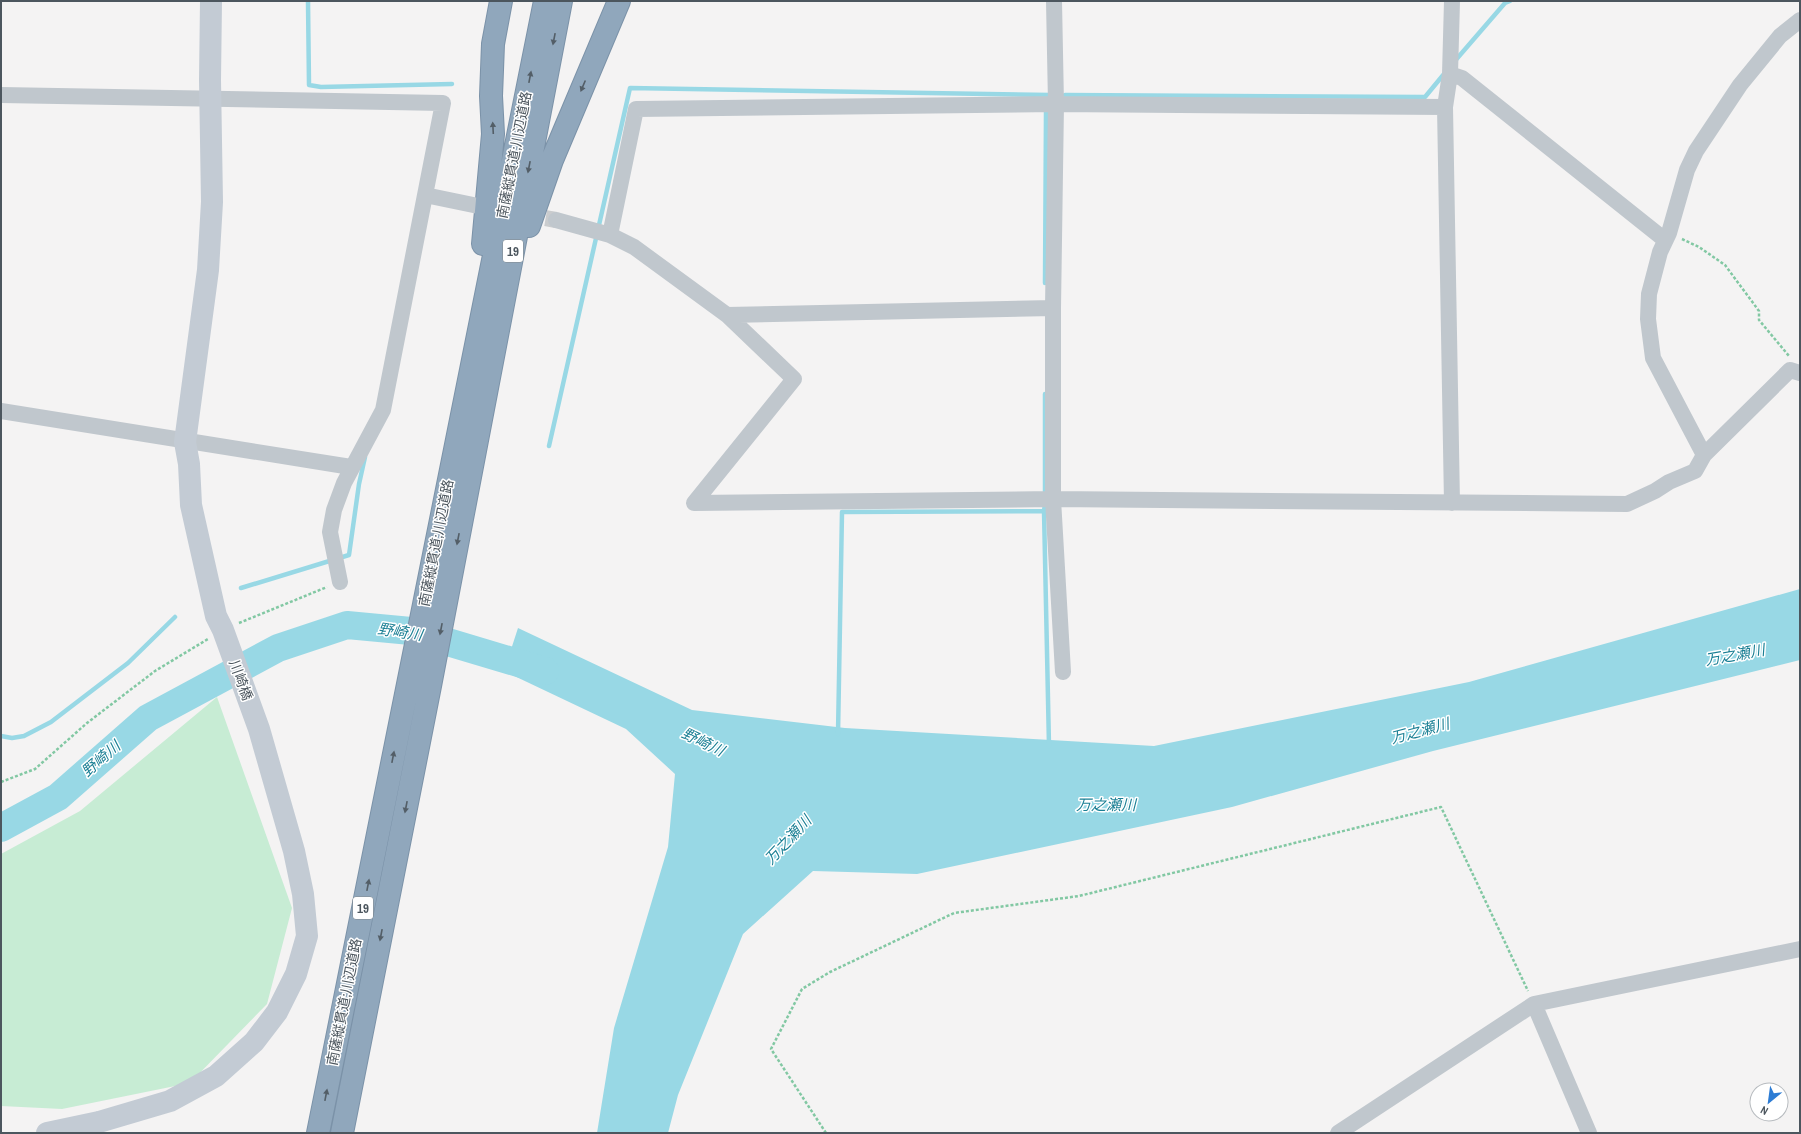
<svg xmlns="http://www.w3.org/2000/svg" width="1801" height="1134" font-family="'Archivo Narrow','Noto Sans JP',sans-serif">
<style>
.green{fill:#c7ecd4}
.water{fill:#98d8e5}
.lines{fill:none;stroke-linecap:round;stroke-linejoin:round}
.stream{stroke:#98d8e5;stroke-width:4.5}
.river{stroke:#98d8e5;stroke-width:28}
.street-tunnel{stroke:#caccce;stroke-width:16;stroke-dasharray:16 8;stroke-linecap:butt}
.highway-casing{stroke:#7b92a8;stroke-width:24}
.path{stroke:#82c8a3;stroke-width:2.5;stroke-dasharray:3 2;stroke-linecap:butt}
.street{stroke:#c0c7cd;stroke-width:16}
.secondary{stroke:#c3cbd4;stroke-width:22}
.highway{stroke:#90a7bc;stroke-width:22}
.oneway{fill:#535e67}
.labels{text-anchor:middle;stroke-width:3;stroke-linejoin:round;paint-order:stroke}
.shield{fill:#fff;stroke:#82898e;stroke-width:1}
.shield-label{font-size:13px;font-weight:bold;fill:#4c565e}
.street-label{font-size:14px;fill:#4c565e;stroke:#fff}
.water-label{font-size:15px;font-style:italic;fill:#1a7f94;stroke:#fff}
</style>
<rect width="100%" height="100%" fill="#f4f3f3"/>
<path class="green" d="M217,697L292,908L267,1004L190,1083L62,1109L1,1106V854L80,811Z"/>
<path class="water" d="M1800,589V660L1433,751L1232,807L917,874L813,871L743,934L678,1095L668,1133H597L614,1028L668,847L675,774L626,729L504,671L518,628L692,710L845,728L1154,746L1469,682Z"/>
<g class="lines">
<path class="stream" d="M308,1L309,85L321,87L452,84
M1454,62L1505,3L1510,1
M1065,95L1425,97L1444,74
M1045,283L1046,111
M549,446L630,88L1051,95
M1045,492V394
M1044,511L1049,746
M241,588L349,555L359,484L365,457
M838,734L842,512L1044,511L1045,504
M1,736L12,738L24,736L51,722L128,663L175,617"/>
<path class="river" d="M1,828L58,797L148,718L278,648L347,625L411,631L545,671"/>
<path class="street-tunnel" d="M522,214L556,220"/>
<g class="highway-casing">
<path id="highway" d="M529,226L552,160L619,1
M483,244L493,134L491,96L493,44L501,1
M318,1133L545,1
M342,1133L430,686L561,1"/>
</g>
<path class="path" d="M1682,239L1699,247L1725,265L1759,311V320L1789,356
M239,623L327,587
M1,782L35,769L87,723L155,671L208,639
M826,1133L771,1049L802,989L830,972L954,913L1079,896L1441,807L1528,991"/>
<path class="street" d="M1054,1L1056,104L1053,308V499L1063,672
M1450,74L1462,78L1665,240
M1,95L443,103L383,410L344,483L334,510L330,532L340,582
M425,195L483,207
M556,220L610,235L634,247L727,315L794,379L694,503L1053,499L1627,504L1655,491L1669,482L1695,471L1704,455L1790,370L1800,373
M610,235L636,109L1056,104L1445,107
M727,315L1053,308
M1,411L351,467
M1704,455L1653,358L1648,319L1649,294L1660,252L1669,233L1687,170L1696,151L1740,85L1780,36L1800,20
M1452,503L1445,107L1450,74L1452,1
M1534,1004L1589,1133
M1338,1133L1534,1004L1800,949"/>
<path class="secondary" d="M47,1133L99,1122L170,1101L216,1076L254,1042L277,1012L296,974L307,936L303,894L294,851L259,729L223,630L216,616L191,505L189,464L185,442L208,270L212,202L210,80L211,1"/>
<use href="#highway" class="highway"/>
</g>
<defs><path id="oneway-solid" d="M-6-.8H1V-3.2L6.5 0L1 3.2V.8H-6Z"/></defs>
<g class="oneway">
<use href="#oneway-solid" transform="translate(554 39) rotate(101)"/>
<use href="#oneway-solid" transform="translate(530 77) rotate(-79)"/>
<use href="#oneway-solid" transform="translate(583 86) rotate(113)"/>
<use href="#oneway-solid" transform="translate(493 128) rotate(-93)"/>
<use href="#oneway-solid" transform="translate(529 167) rotate(101)"/>
<use href="#oneway-solid" transform="translate(458 539) rotate(101)"/>
<use href="#oneway-solid" transform="translate(441 629) rotate(101)"/>
<use href="#oneway-solid" transform="translate(393 757) rotate(-79)"/>
<use href="#oneway-solid" transform="translate(406 807) rotate(101)"/>
<use href="#oneway-solid" transform="translate(368 885) rotate(-79)"/>
<use href="#oneway-solid" transform="translate(381 935) rotate(101)"/>
<use href="#oneway-solid" transform="translate(326 1095) rotate(-79)"/>
</g>
<g class="labels">
<g class="shield">
<rect x="503" y="240" width="20" height="22" rx="3"/>
<rect x="353" y="897" width="20" height="22" rx="3"/>
</g>
<g class="shield-label">
<text x="513" y="256">19</text>
<text x="363" y="913">19</text>
</g>
<g class="street-label">
<text transform="translate(514 155) rotate(-79)" y="5">南薩縦貫道;川辺道路</text>
<text transform="translate(436 543) rotate(-79)" y="5">南薩縦貫道;川辺道路</text>
<text transform="translate(241 680) rotate(70)" y="5">川崎橋</text>
<text transform="translate(344 1002) rotate(-79)" y="5">南薩縦貫道;川辺道路</text>
</g>
<g class="water-label">
<text transform="translate(400 632) rotate(9)" y="5">野崎川</text>
<text transform="translate(1735 655) rotate(-10)" y="5">万之瀬川</text>
<text transform="translate(1420 731) rotate(-15)" y="5">万之瀬川</text>
<text transform="translate(703 742) rotate(26)" y="5">野崎川</text>
<text transform="translate(101 759) rotate(-41)" y="5">野崎川</text>
<text x="1106" y="810">万之瀬川</text>
<text transform="translate(788 840) rotate(-47)" y="5">万之瀬川</text>
</g>
</g>
<rect width="1801" height="1134" fill="none" stroke="#4c565e" stroke-width="4"/>
<g transform="translate(1769 1102) rotate(209)"><circle r="19" fill="#ffffff" stroke="#b7bbbf"/>
<path d="M0-3L7 15L0 10L-7 15Z" fill="#2d7cd4"/>
<text y="-6" font-size="11" font-weight="bold" text-anchor="middle" fill="#4c565e">N</text>
</g>
</svg>
